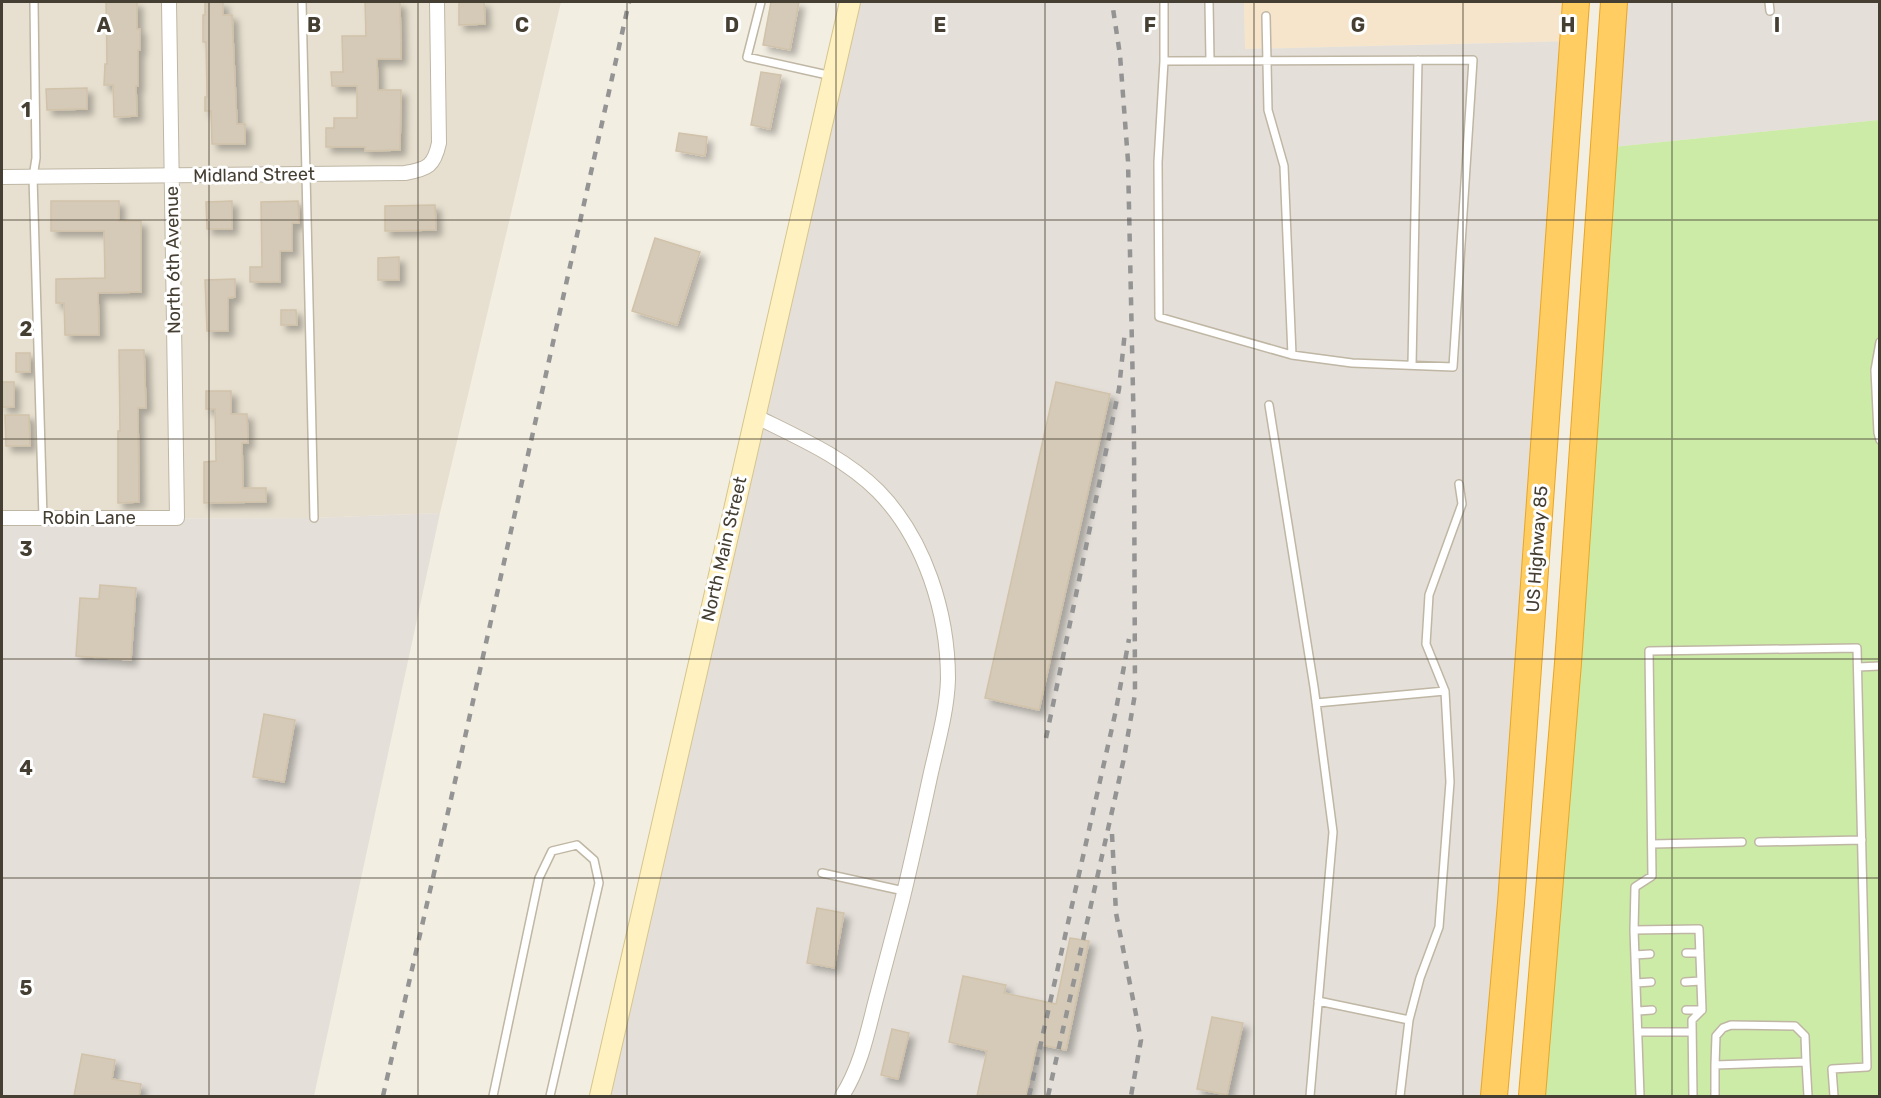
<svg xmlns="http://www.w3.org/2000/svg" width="1881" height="1098" font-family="Rubik,sans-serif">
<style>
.residential{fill:#e7e0d0}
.commercial{fill:#f7e5cb}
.industrial{fill:#e4dfd8}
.green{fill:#cbeba7}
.building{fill:#d5cab7;stroke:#d1c2aa;stroke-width:1.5;filter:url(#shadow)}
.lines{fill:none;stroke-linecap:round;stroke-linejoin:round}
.lane-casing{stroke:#bfb6a4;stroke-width:10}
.street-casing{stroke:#bfb6a4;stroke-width:16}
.secondary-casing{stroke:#d6c58e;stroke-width:22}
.highway-casing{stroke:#e9a526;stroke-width:28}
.lane{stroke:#fff;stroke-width:7}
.street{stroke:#fff;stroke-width:14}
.secondary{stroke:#fff1c0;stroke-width:20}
.highway{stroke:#ffcd61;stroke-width:26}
.rail{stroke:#949494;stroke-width:4.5;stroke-dasharray:8 8;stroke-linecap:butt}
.grid{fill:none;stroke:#453e32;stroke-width:1.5;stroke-opacity:0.55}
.labels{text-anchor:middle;stroke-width:6;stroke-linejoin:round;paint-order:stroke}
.street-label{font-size:18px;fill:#453e32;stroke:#fff}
.grid-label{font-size:20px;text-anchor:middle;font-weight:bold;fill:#453e32;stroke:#fff;stroke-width:6;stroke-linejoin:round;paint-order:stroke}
</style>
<defs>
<filter id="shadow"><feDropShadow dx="5.5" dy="5.5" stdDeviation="3" flood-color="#0004"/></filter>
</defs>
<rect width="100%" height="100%" fill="#f3eee2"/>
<path class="residential" d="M2,2H561L440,513L314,518L2,519Z"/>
<path class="commercial" d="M1244,2H1576L1573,41L1245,49Z"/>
<path class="industrial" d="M850,2H1244L1245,49L1573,41L1494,1096H600Z
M1614,2H1879V120L1603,148Z
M440,513L314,1096H2V519L314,518Z"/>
<path class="green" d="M1879,120V1096H1532L1603,148Z"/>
<path class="building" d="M106,2H137V29H140V50H138V86H136L137,116L114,117L113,85H104L105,64H107Z
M205,2H223V15H232L237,124H245V144H212L211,111H205V97H207L206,42H203V15H205Z
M365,2H400L401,59H377L378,90H401L400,150L365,151V147H326V128H334V118H357V86H332L331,72H343L342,36H366Z
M459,2H484L485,24L459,25Z
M771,2H799L790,50L763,45Z
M761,72L781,75L770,129L751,125Z
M87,88V109L47,110L46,89Z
M679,133L707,137L705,156L676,151Z
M51,201H119V221H141V292L98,293L99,335H65L64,303H56V279L105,278L104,231H51Z
M232,201V229H207L206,202Z
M298,201L299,223H292V251H280V282H250V267H262L261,202Z
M435,205L436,230L385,231V206Z
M655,238L700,252L677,325L632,311Z
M399,257V280H378V258Z
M235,279V297L228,298V331H207L205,280Z
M281,310H296L297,325H281Z
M119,350H144L146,408H138L139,502L118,503V431H120Z
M16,353H30V372H16Z
M2,382H14V407H2Z
M1056,382L1110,394L1039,710L985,698Z
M206,391H231V414H247L248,443H242L243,488H266V502L204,503V462L216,461L215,409H206Z
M5,415H29L30,446H6Z
M100,585L136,588L131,660L76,656L80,598L99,599Z
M264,714L295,720L284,782L253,777Z
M817,908L844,913L834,968L807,963Z
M1070,938L1089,941L1066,1050L1037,1044L1026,1096H977L987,1051L949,1042L963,976L1006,985L1004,993L1056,1004Z
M1212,1017L1243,1023L1227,1095L1197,1089Z
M892,1029L909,1033L898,1079L881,1075Z
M82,1054L115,1060L112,1079L141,1084L139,1096H74Z"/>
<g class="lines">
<g class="lane-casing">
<path id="lane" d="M34,2L36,158L33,177L43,518
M302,2L314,518
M761,2L747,57L832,76
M1209,2L1210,60
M1769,2L1770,11
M1266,16L1268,110L1284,166L1292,355L1352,363L1453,367L1473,60L1164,61L1158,162L1159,317L1292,355
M1164,61V2
M1880,342L1875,370L1878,433L1880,440
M1412,365L1418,60
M1269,405L1314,687L1333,832L1310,1096
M1858,667L1880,666
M1445,691L1426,644L1429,595L1462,504L1459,484
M1316,703L1445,691L1450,782L1439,927L1420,978L1409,1020L1318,1001
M1759,842L1862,840
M1652,844L1742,842
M822,873L904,891
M1634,930L1699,929L1702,1010L1692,1020L1693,1096
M1686,953H1700
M1635,955L1650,954
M1685,982L1701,981
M1636,983L1651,982
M1686,1010H1702
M1638,1011L1652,1010
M1638,1032H1692
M1715,1065L1716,1036L1723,1028L1731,1025L1795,1026L1805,1036L1806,1062
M493,1096L539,878L552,851L577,845L594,860L599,883L550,1096
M1400,1096L1409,1020
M1640,1096L1634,930L1635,887L1652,876L1649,651L1857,648L1867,1067L1832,1069L1834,1096
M1715,1096V1065L1806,1062L1808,1096"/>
</g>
<g class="street-casing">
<path id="street" d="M2,177L405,173C428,169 434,166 439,143L437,2
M755,416C797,437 844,457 878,491C925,539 948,613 948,679C947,712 937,745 930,777C921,819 912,860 902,901C893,935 884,969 875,1003C867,1035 860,1068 842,1096
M2,518H177L169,2"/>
</g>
<g class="secondary-casing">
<path id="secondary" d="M600,1096L850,2"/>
</g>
<g class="highway-casing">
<path id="highway" d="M1494,1096L1511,903L1576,2
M1532,1096L1568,663L1614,2"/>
</g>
<use href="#lane" class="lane"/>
<use href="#street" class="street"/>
<use href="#secondary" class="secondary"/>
<use href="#highway" class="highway"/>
<path class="rail" d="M1046,738L1119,389L1125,331
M1112,834L1116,913L1141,1040L1131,1096
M383,1096L459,764L629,2
M1029,1096L1116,710L1129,639
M1048,1096L1124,758L1135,694L1134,438L1128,161L1120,55L1112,2"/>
</g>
<path class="grid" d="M209,2V1096M418,2V1096M627,2V1096M836,2V1096M1045,2V1096M1254,2V1096M1463,2V1096M1672,2V1096M2,220H1880M2,439H1880M2,659H1880M2,878H1880"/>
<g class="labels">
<g class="street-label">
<text transform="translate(254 175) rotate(-1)" y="6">Midland Street</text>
<text transform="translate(173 260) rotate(-91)" y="6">North 6th Avenue</text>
<text x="89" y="524">Robin Lane</text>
<text transform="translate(724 549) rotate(-77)" y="6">North Main Street</text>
<text transform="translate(1537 549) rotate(-86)" y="6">US Highway 85</text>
</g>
</g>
<g class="grid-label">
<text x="104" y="32">A</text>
<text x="314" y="32">B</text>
<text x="522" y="32">C</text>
<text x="732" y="32">D</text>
<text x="940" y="32">E</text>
<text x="1150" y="32">F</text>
<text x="1358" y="32">G</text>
<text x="1568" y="32">H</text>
<text x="1777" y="32">I</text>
<text x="26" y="117">1</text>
<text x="26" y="336">2</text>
<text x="26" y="556">3</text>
<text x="26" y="775">4</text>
<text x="26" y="995">5</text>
</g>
<rect width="1881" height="1098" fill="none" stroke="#453e32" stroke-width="6"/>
</svg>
